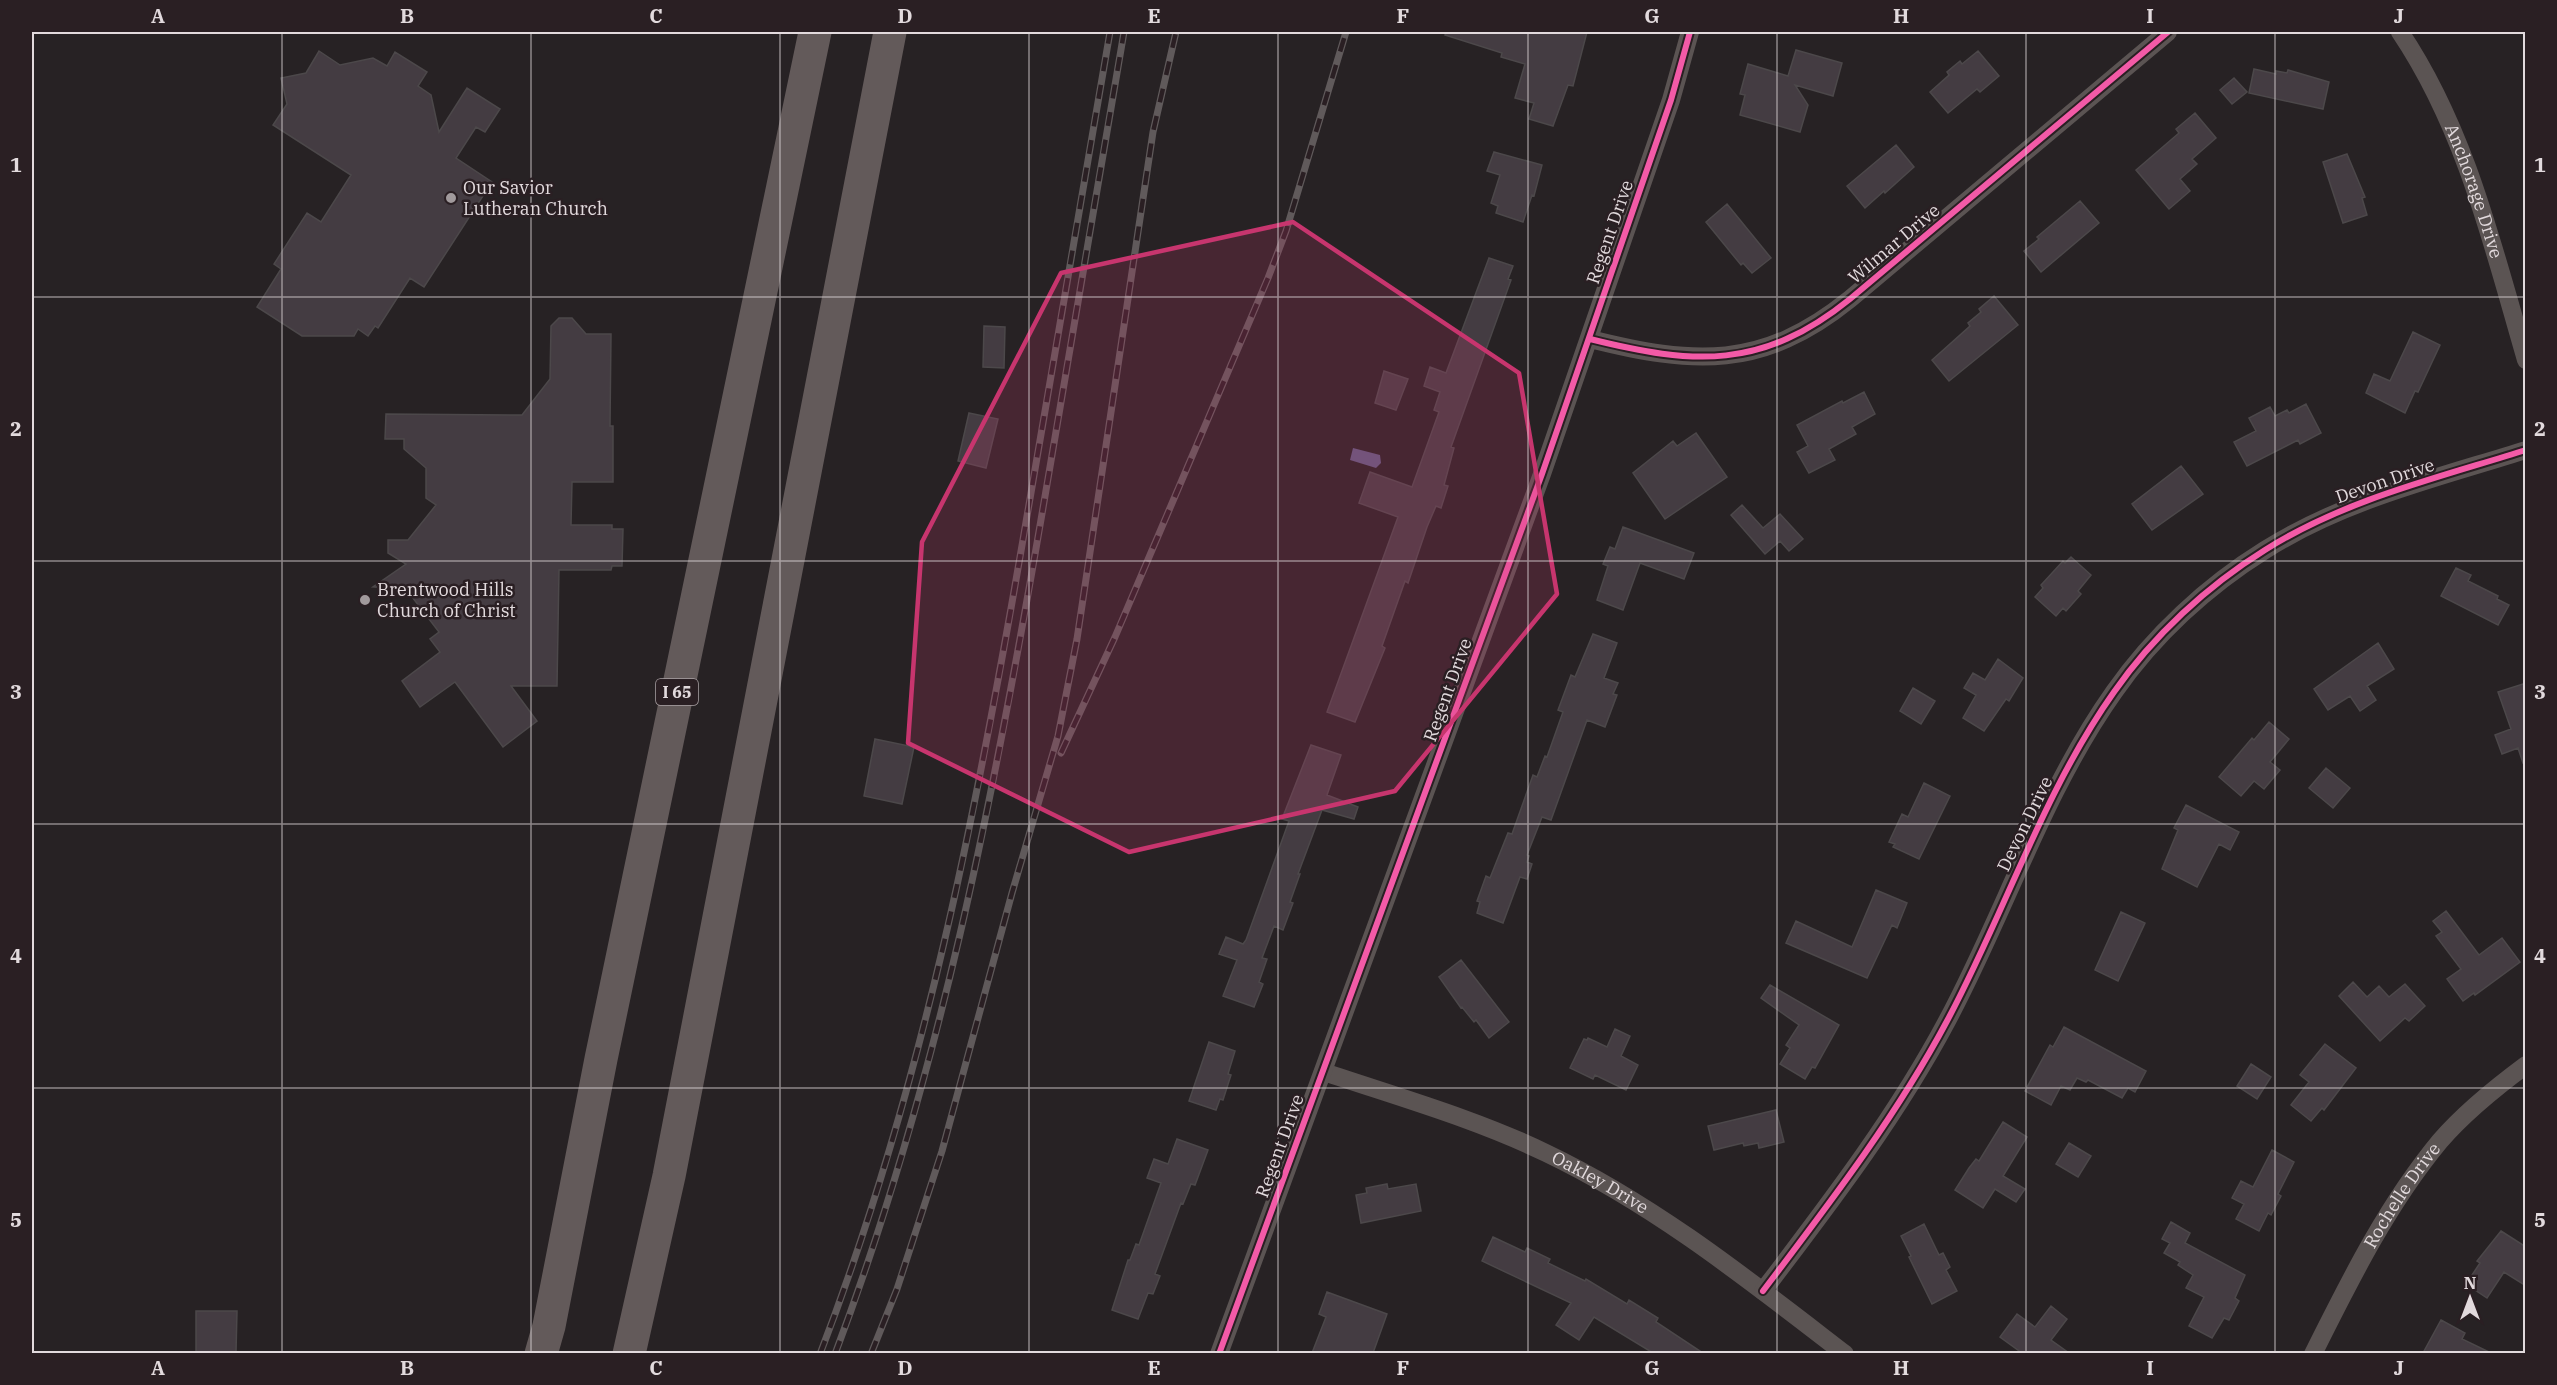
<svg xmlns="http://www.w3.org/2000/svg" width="2557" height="1385" font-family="'IBM Plex Serif',serif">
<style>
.water{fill:#5f5a7f}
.building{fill:#443c42;stroke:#4c484a;stroke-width:1.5}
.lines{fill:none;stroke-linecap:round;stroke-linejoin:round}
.minor{stroke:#5b5453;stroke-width:18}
.motorway{stroke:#635a5a;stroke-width:33}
.rail-casing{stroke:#605a5b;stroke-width:7}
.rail{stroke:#2a1f23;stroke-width:4.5;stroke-dasharray:14;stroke-linecap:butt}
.cycleway-casing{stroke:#2a1f23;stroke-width:10}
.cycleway{stroke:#f35aa7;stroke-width:6}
.marked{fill:#c7356e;fill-opacity:0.2;stroke:#c7356e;stroke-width:4.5;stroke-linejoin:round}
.grid{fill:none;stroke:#e2dadd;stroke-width:1.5;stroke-opacity:0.55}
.poi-dot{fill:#a19a9c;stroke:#2a1f23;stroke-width:2}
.labels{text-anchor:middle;stroke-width:5;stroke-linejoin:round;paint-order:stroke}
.shield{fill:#2a1f23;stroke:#aba2a5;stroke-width:1.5}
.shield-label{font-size:16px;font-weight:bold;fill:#e2dadd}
.poi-label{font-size:18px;fill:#e2dadd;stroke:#2a1f23;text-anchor:start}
.street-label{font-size:18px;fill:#e2dadd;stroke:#2a1f23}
.neatline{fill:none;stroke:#e2dadd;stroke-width:2}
.grid-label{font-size:20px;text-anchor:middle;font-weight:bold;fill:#e2dadd}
</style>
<rect width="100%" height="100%" fill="#272224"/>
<path class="water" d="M1353,448L1380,455L1381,463L1376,468L1350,460Z"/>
<path class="building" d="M1446,32H1587L1573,86L1568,85L1553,126L1529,119L1534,103L1515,98L1525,64L1501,57L1502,53L1445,35Z
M1796,50L1842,63L1833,96L1795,85L1808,105L1800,132L1740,115L1745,95L1740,94L1748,64L1788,76Z
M319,51L340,65L373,58L387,66L395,52L427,72L418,86L431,95L439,132L467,88L500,109L485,132L476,127L456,158L492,182L424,287L410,278L378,328L375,326L368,336L358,329L354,336H302L257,307L281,269L274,264L307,213L321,222L351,175L273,125L287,104L281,78L306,73Z
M1978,51L1999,76L1980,92L1977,89L1948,113L1930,92L1949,75L1947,72L1960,61L1962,64Z
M2254,69L2276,74V71L2287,73L2288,70L2329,82L2323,109L2249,93Z
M2234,78L2247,92L2232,104L2220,90Z
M2195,113L2216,138L2192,159L2197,164L2180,179L2190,191L2169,209L2136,170L2179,133L2176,129Z
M1896,145L1914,167L1885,193L1884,191L1865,208L1847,186Z
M1494,152L1542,165L1534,196L1532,195L1523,222L1496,213L1498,206L1491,203L1500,175L1487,171Z
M2347,154L2365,197L2362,198L2367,215L2343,223L2323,162Z
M2080,201L2099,223L2041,272L2024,251L2039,239L2037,237Z
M1727,204L1771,258L1752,273L1743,263L1741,265L1706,222Z
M1489,258L1513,266L1508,279L1511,280L1451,447L1454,448L1444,485L1448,486L1441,508L1436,506L1427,527L1408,583L1405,581L1382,646L1385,648L1355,722L1327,712L1398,517L1359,503L1370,472L1412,487L1439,412L1434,410L1440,392L1424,386L1430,367L1446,373Z
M1994,296L2018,325L1949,381L1932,360L1970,326L1968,323L1981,312L1979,309Z
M559,318H572L586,334H611L610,426H613V482H572L571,525H612V529H623L622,566H612L611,570H559L557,686H511L537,721L503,747L455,682L420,707L402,681L440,652L430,639L439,632L406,589L373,587L406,564L388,553V540H408L436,505L426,498V468L404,449V439H385L386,414L522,415L550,379L551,326Z
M984,326L1005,327L1004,368L983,367Z
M2413,332L2440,345L2418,392L2415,391L2405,413L2366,393L2374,374L2390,381Z
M1384,371L1408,379L1396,410L1375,403Z
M1864,392L1875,414L1852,427L1856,434L1829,449L1835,460L1809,473L1797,452L1808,446L1797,425L1842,401L1843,403Z
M2306,404L2321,433L2300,444L2298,440L2247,466L2234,442L2256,431L2249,418L2270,407L2275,416L2287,410L2289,413Z
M969,413L998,419L986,468L958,461Z
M1696,433L1727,477L1665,519L1633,473L1673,441L1677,446Z
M2181,466L2203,494L2152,530L2132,504Z
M1742,505L1763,528L1780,514L1803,539L1789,551L1780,541L1765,554L1731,515Z
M1623,527L1694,553L1684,579L1640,563L1623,610L1597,600L1608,566L1603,564L1610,547L1615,549Z
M2071,557L2091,575L2078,591L2081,594L2066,611L2063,608L2056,616L2035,597L2043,588L2041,585L2063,561L2065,563Z
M2456,568L2471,575L2468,581L2498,596L2497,599L2509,605L2498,625L2441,596Z
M1593,634L1617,643L1604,678L1618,683L1613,694L1617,695L1605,727L1587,720L1551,820L1542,817L1527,855L1529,856L1527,862L1532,864L1527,879L1520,877L1503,923L1477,913L1480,902L1477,901L1486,876L1490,878L1508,833L1512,834L1533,775L1537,777L1545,756L1547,757L1563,712L1558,710L1571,675L1575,677Z
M2378,643L2394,669L2367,686L2376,700L2360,711L2350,696L2328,710L2314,689Z
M1998,659L2023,678L2009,701L2006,699L1984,731L1963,718L1976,695L1964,688L1973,673L1985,680Z
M2526,683V762L2523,763L2518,748L2502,754L2495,735L2511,729L2498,692Z
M1913,688L1935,701L1921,724L1900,711Z
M2269,722L2289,739L2270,762L2280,770L2264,789L2254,781L2241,796L2219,777L2252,738L2254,740Z
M875,739L914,747L902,804L864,796Z
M1311,745L1341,755L1327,795L1358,807L1354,819L1322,810L1298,874H1300L1290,902L1293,903L1283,930L1274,926L1262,958L1267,959L1259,982L1263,984L1254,1007L1223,996L1237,960L1219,954L1226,937L1243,944L1246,940L1289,821L1282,819Z
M2326,768L2350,788L2333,808L2309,788Z
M1924,783L1950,796L1919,859L1893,847L1895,844L1889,842L1902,814L1908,817Z
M2186,805L2239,832L2230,850L2219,844L2197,887L2162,869L2178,830L2174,828Z
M1876,890L1907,903L1897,928L1892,925L1867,978L1786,943L1796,921L1852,947Z
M2446,911L2479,955L2502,938L2520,962L2475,995L2474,993L2463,1001L2447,979L2461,969L2436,936L2442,932L2433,921Z
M2121,912L2145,923L2118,981L2095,970Z
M1461,960L1509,1022L1489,1038L1476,1020L1474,1022L1462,1007L1461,1008L1439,977Z
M2353,982L2367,997L2379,986L2389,997L2405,984L2425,1006L2409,1021L2405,1018L2380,1041L2339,996Z
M1770,985L1839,1025L1815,1068L1812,1067L1805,1079L1780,1064L1790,1048L1786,1045L1799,1025L1761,998Z
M2064,1027L2146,1071L2135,1092L2128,1088L2122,1098L2088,1080L2086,1082L2077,1078L2070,1090L2061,1086L2051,1105L2025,1091L2050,1045L2053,1047Z
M1615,1029L1630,1036L1621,1056L1638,1065L1626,1090L1595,1075L1593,1079L1570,1068L1584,1039L1587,1040L1588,1038L1607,1047Z
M1209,1042L1235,1051L1228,1074L1231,1075L1223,1100L1220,1099L1216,1110L1189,1101Z
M2325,1044L2356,1068L2324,1110L2322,1108L2311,1121L2291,1105L2309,1082L2300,1075Z
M2251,1064L2271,1077L2257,1099L2237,1086Z
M1776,1110L1784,1142L1759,1148L1758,1143L1744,1146L1743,1143L1714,1150L1708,1126Z
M2003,1122L2027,1137L2003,1176L2025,1189L2016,1202L1995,1189L1983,1208L1955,1190L1969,1168L1976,1159L1979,1161Z
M1177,1139L1208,1150L1195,1185L1191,1184L1183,1204L1181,1203L1155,1274L1160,1276L1153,1294L1148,1293L1138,1319L1112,1310L1128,1260H1130L1136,1244L1139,1245L1161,1183L1147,1178L1154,1159L1168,1164Z
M2069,1143L2091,1156L2078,1177L2056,1164Z
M2272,1150L2294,1162L2278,1194L2281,1196L2271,1215L2268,1213L2259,1231L2236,1219L2244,1204L2232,1198L2241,1181L2253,1187Z
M1387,1184L1388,1189L1416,1184L1421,1211L1361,1223L1356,1195L1367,1193L1366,1188Z
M2171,1222L2190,1233L2185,1243L2245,1275L2235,1298L2239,1301L2229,1320L2224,1318L2212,1338L2189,1326L2204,1297L2186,1288L2193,1275L2178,1265L2180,1262L2164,1253L2170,1243L2162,1239Z
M1924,1224L1939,1255L1943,1253L1950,1267L1946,1270L1957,1291L1932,1304L1909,1257L1911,1256L1901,1236Z
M2501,1231L2526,1247V1286L2504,1272L2487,1298L2466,1284L2480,1263L2477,1261Z
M1493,1237L1525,1252L1527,1248L1550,1259L1548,1263L1585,1281L1586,1279L1627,1304L1629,1300L1658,1318L1656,1322L1703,1353H1653L1594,1317L1579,1340L1556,1325L1571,1303L1482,1261Z
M1327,1292L1387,1314L1373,1353H1312L1326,1317L1319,1314Z
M2051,1306L2067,1319L2051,1340L2069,1353H2022L2000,1337L2017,1314L2035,1327Z
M196,1311H237L236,1353H196Z
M2441,1320L2465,1333L2462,1339L2491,1353H2423Z"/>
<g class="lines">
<g class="minor">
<path id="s1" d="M2400,32C2466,130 2493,247 2526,360"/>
<path d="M1590,339C1694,365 1762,370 1850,299L2168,32"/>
<path id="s2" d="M1324,1072C1398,1097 1476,1119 1546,1153C1655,1205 1750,1281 1845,1354"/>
<path d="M1763,1291C1829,1204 1896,1117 1947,1021C2005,913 2043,792 2114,692C2153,636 2207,586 2265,550C2344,500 2437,478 2526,450"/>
<path d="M1219,1354L1542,474L1671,100L1690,32"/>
<path id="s3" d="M2313,1354C2350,1280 2387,1205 2440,1141C2465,1112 2495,1088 2526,1065"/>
</g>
<path class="motorway" d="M541,1354L549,1326L601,1059L815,32
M629,1354L669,1176L890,32"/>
<g class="rail-casing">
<path id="rail" d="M1061,753L1115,637L1268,278L1286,231L1346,32
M820,1354C924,1085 978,804 1026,522C1054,358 1082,195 1110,32
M835,1354C939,1079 994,796 1043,508C1070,349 1097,190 1124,32
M871,1354L897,1289L942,1151L1012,893L1058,736L1077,639L1153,132L1176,32"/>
</g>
<use href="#rail" class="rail"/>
<g class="cycleway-casing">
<path id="cycleway" d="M1590,339C1694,365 1762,370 1850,299L2168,32
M1763,1291C1829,1204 1896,1117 1947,1021C2005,913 2043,792 2114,692C2153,636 2207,586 2265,550C2344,500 2437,478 2526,450
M1219,1354L1542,474L1671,100L1690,32"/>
</g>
<use href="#cycleway" class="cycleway"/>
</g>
<path class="marked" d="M1293,222L1519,373L1557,594L1395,791L1129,852L908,743L922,542L1061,273Z"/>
<path class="grid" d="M282,32V1354M531,32V1354M780,32V1354M1029,32V1354M1278,32V1354M1528,32V1354M1777,32V1354M2026,32V1354M2275,32V1354M32,297H2526M32,561H2526M32,824H2526M32,1088H2526"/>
<g class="poi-dot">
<circle cx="451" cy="198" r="6"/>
<circle cx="365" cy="600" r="6"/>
</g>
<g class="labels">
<rect class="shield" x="656" y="679" width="42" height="26" rx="4.5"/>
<g class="shield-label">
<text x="677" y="698">I 65</text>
</g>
<g class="poi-label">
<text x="463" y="194">Our Savior<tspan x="463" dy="21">Lutheran Church</tspan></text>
<text x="377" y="596">Brentwood Hills<tspan x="377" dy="21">Church of Christ</tspan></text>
</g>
<g class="street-label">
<text dy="6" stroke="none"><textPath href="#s1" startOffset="176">Anchorage Drive</textPath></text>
<text transform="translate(1610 232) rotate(-71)" y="6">Regent Drive</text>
<text transform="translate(1894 244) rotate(-40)" y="6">Wilmar Drive</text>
<text transform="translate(2385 481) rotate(-19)" y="6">Devon Drive</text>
<text transform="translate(1448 690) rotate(-70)" y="6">Regent Drive</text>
<text transform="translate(2025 824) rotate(-64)" y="6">Devon Drive</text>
<text transform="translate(1280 1146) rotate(-70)" y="6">Regent Drive</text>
<text dy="6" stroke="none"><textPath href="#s2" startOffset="298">Oakley Drive</textPath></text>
<text dy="6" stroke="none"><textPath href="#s3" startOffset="182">Rochelle Drive</textPath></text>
</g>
</g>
<rect width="2557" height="1385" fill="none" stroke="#2a1f23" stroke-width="66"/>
<g transform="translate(2470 1298)" stroke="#2a1f23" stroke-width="4.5" paint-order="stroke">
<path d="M0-4.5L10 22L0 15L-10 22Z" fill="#e2dadd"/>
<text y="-9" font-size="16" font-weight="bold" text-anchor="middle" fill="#e2dadd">N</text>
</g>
<rect x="33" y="33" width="2491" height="1319" class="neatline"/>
<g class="grid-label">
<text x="158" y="23">A</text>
<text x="407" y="23">B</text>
<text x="656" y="23">C</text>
<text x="905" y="23">D</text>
<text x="1154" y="23">E</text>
<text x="1403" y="23">F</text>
<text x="1652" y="23">G</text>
<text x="1901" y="23">H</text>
<text x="2150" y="23">I</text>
<text x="2399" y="23">J</text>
<text x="16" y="172">1</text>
<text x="2540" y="172">1</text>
<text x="16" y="436">2</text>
<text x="2540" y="436">2</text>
<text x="16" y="699">3</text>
<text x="2540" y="699">3</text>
<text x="16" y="963">4</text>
<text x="2540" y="963">4</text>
<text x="16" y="1227">5</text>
<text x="2540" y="1227">5</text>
<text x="158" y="1375">A</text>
<text x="407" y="1375">B</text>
<text x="656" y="1375">C</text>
<text x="905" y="1375">D</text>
<text x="1154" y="1375">E</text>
<text x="1403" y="1375">F</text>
<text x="1652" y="1375">G</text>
<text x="1901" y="1375">H</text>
<text x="2150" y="1375">I</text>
<text x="2399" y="1375">J</text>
</g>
</svg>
